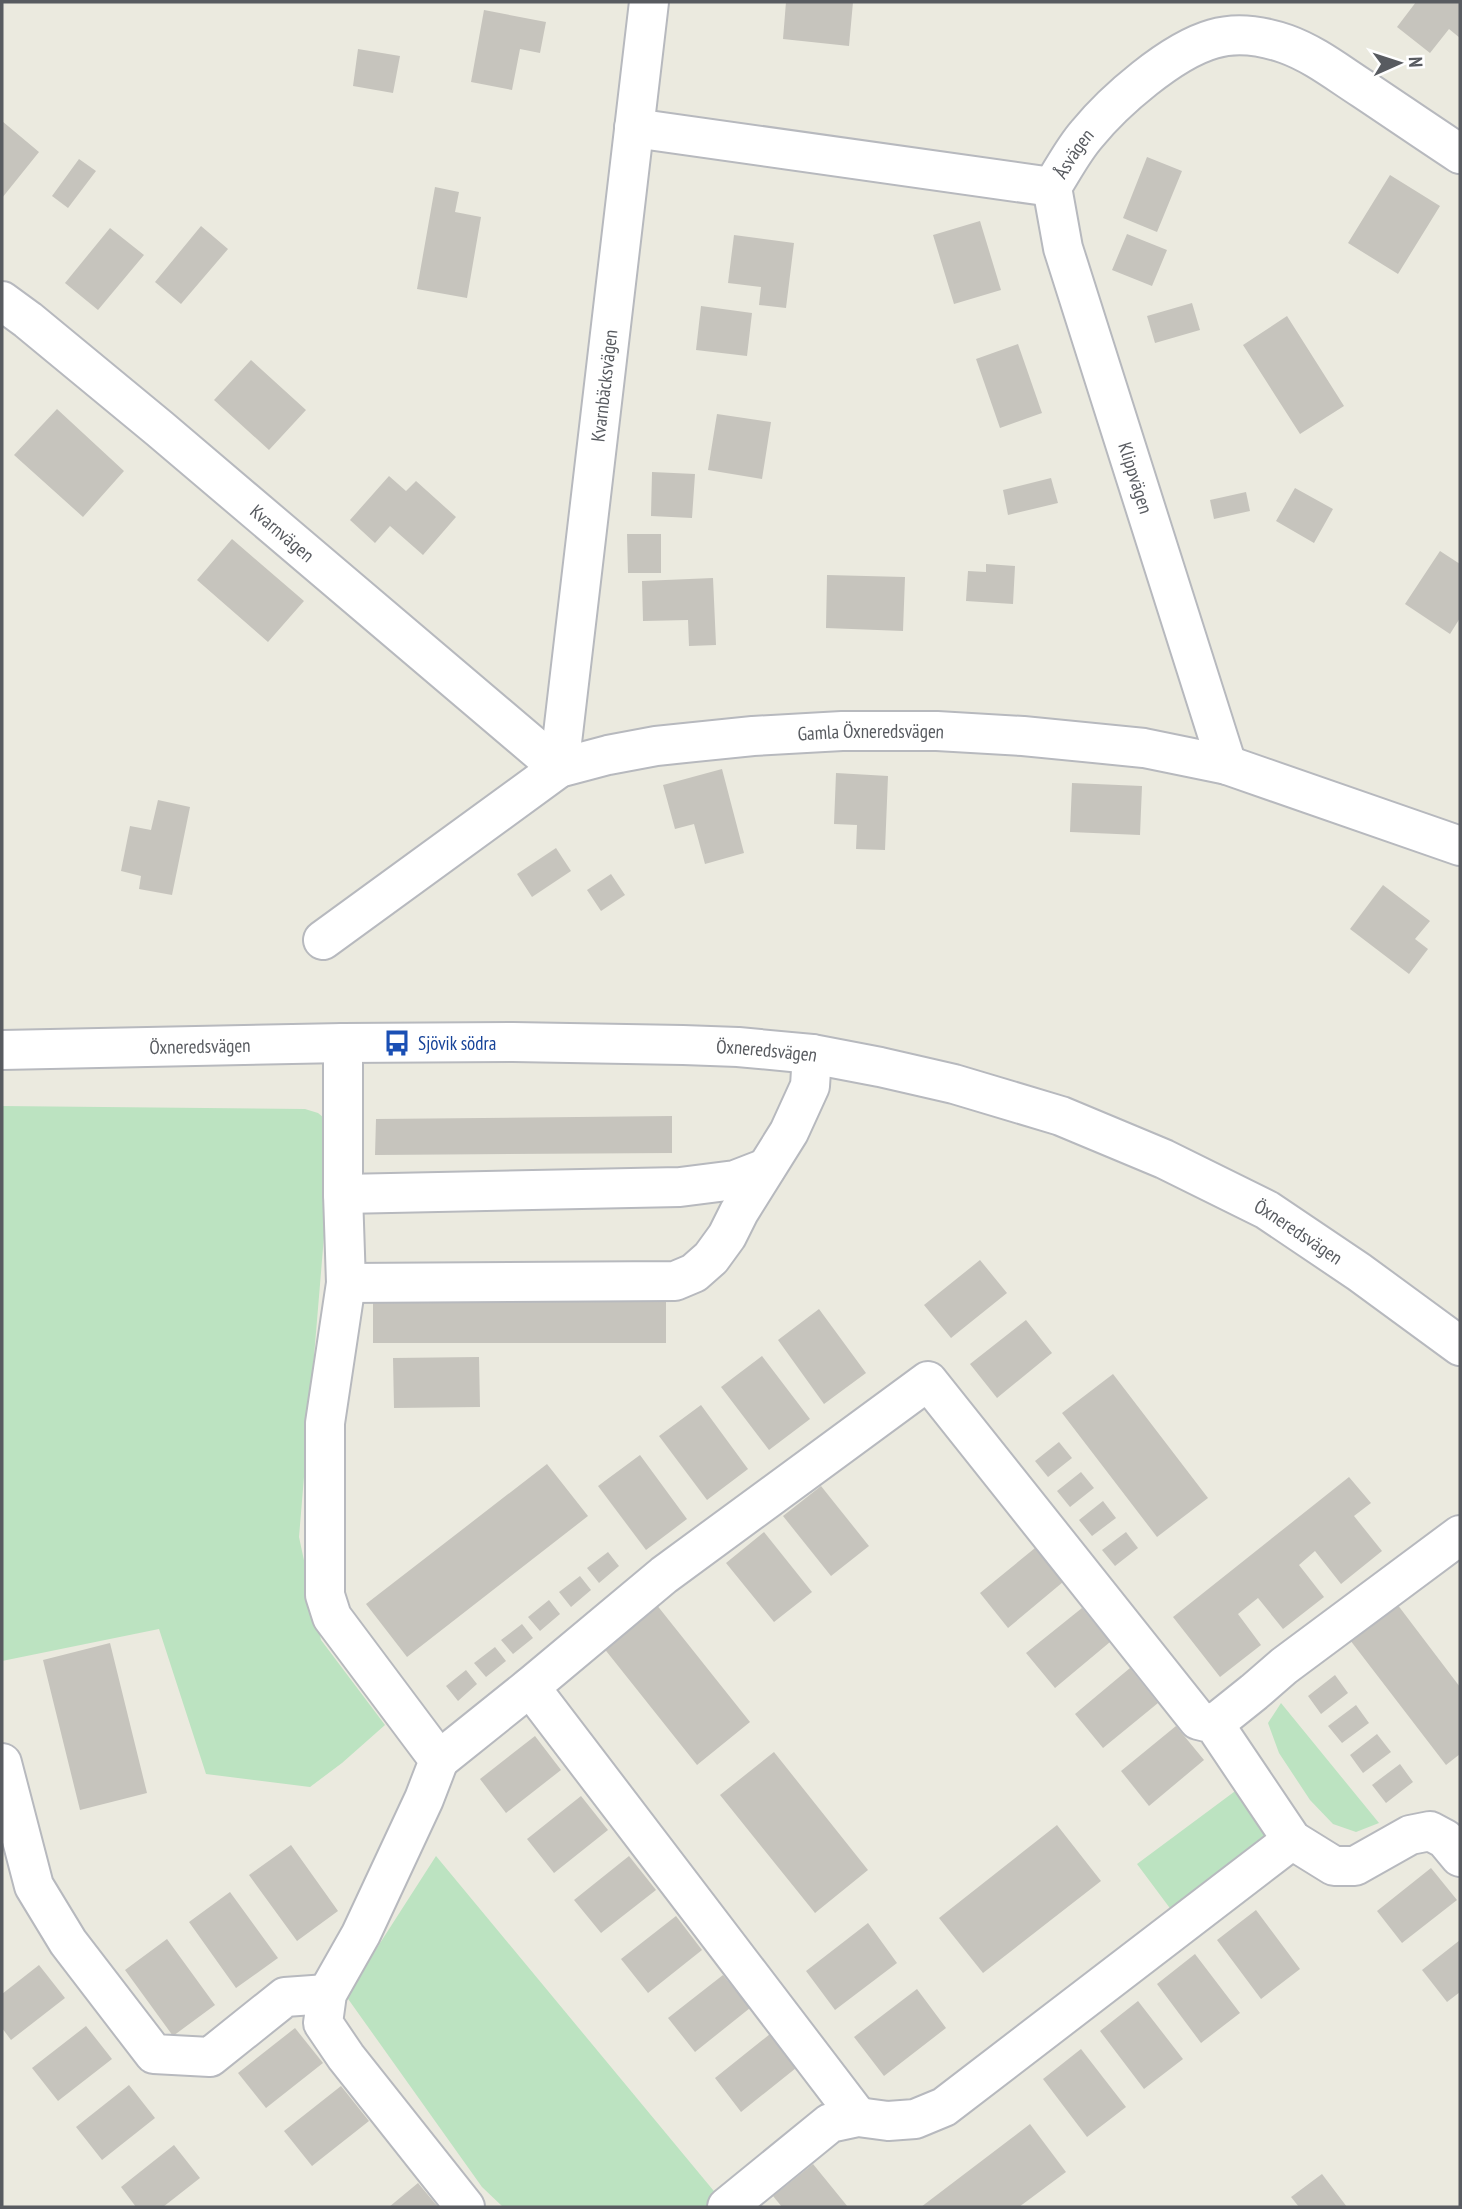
<svg xmlns="http://www.w3.org/2000/svg" width="1462" height="2209" font-family="'PT Sans Narrow',sans-serif">
<style>
.green{fill:#bce3c1}
.building{fill:#c6c4bd}
.lines{fill:none;stroke-linecap:round;stroke-linejoin:round}
.minor-casing{stroke:#b7b9be;stroke-width:42}
.minor{stroke:#fff;stroke-width:38}
.labels{text-anchor:middle;stroke-width:7;stroke-linejoin:round;paint-order:stroke}
.street-label{font-size:19px;fill:#585b60;stroke:#fff}
.transit-label{font-size:19px;fill:#164399;stroke:#fff;text-anchor:start}
</style>
<rect width="100%" height="100%" fill="#ebeadf"/>
<path class="green" d="M2,1106L305,1109L318,1113L329,1122L332,1140L299,1537L321,1640L385,1725L342,1763L310,1787L206,1774L159,1629L2,1661Z
M1281,1703L1379,1823L1356,1832L1333,1824L1310,1800L1279,1753L1268,1723Z
M1242,1786L1277,1833L1172,1911L1137,1864Z
M436,1856L718,2196L705,2207H503L482,2187L346,1996Z"/>
<path class="building" d="M786,2H853L849,46L783,39Z
M1416,2H1460V38L1449,29L1430,53L1397,27Z
M484,10L546,22L540,53L520,49L512,90L471,82Z
M358,49L400,56L393,93L353,86Z
M2,121L39,152L2,198Z
M1147,157L1182,171L1157,232L1123,218Z
M79,159L96,171L68,208L52,196Z
M1390,175L1440,206L1398,274L1348,243Z
M435,187L459,192L455,212L481,217L467,298L417,289Z
M980,221L1001,290L954,304L933,235Z
M201,226L228,249L181,304L155,282Z
M110,228L144,255L98,310L65,283Z
M1127,234L1167,250L1152,286L1112,270Z
M734,235L794,243L786,308L759,305L761,287L728,283Z
M1192,303L1200,330L1155,343L1147,316Z
M701,306L752,313L747,356L696,350Z
M1287,316L1344,406L1300,434L1243,345Z
M1018,344L1042,413L1000,428L976,359Z
M251,360L306,410L269,450L214,400Z
M57,409L124,471L83,517L14,455Z
M717,414L771,422L762,479L708,470Z
M652,472L695,474L692,518L651,516Z
M389,476L406,491L416,481L456,517L423,555L390,526L375,543L350,520Z
M1051,478L1058,503L1008,515L1003,490Z
M1295,488L1333,509L1314,543L1276,521Z
M1246,492L1250,511L1214,519L1210,500Z
M627,534H661V573H628Z
M232,539L304,601L268,642L197,580Z
M1440,551L1460,564V618L1450,634L1405,604Z
M986,564L1015,566L1013,604L966,601L968,571L986,572Z
M827,575L905,577L903,631L826,628Z
M713,578L716,645L689,646L688,620L643,621L642,581Z
M722,769L744,853L705,864L694,824L675,829L663,785Z
M836,773L888,776L885,850L856,849L857,825L834,824Z
M1072,783L1142,786L1140,835L1070,832Z
M158,800L190,807L172,895L139,889L141,876L121,871L130,826L151,830Z
M556,848L571,871L532,897L517,874Z
M611,874L625,895L601,911L587,890Z
M1383,885L1430,921L1415,939L1428,949L1409,974L1350,929Z
M672,1116V1153L375,1155L376,1119Z
M980,1260L1007,1293L951,1338L924,1305Z
M373,1293H666V1343H373Z
M819,1309L866,1373L824,1404L778,1340Z
M1026,1320L1052,1353L997,1398L970,1364Z
M762,1356L810,1419L769,1450L721,1387Z
M479,1357L480,1407L394,1408L393,1358Z
M1113,1374L1208,1498L1157,1537L1062,1413Z
M701,1405L748,1469L707,1500L659,1436Z
M1059,1442L1072,1458L1048,1477L1035,1461Z
M640,1455L687,1519L646,1550L598,1486Z
M547,1464L588,1516L407,1657L366,1604Z
M1081,1472L1094,1488L1070,1507L1057,1491Z
M1349,1477L1371,1503L1354,1516L1382,1551L1341,1584L1315,1551L1299,1565L1324,1597L1283,1629L1258,1598L1238,1614L1261,1645L1220,1677L1173,1617Z
M821,1486L869,1546L831,1576L783,1516Z
M1103,1501L1116,1518L1092,1536L1079,1520Z
M764,1532L812,1592L774,1622L726,1563Z
M1126,1532L1138,1548L1115,1566L1102,1550Z
M1035,1548L1063,1582L1008,1628L980,1593Z
M608,1552L619,1566L599,1583L587,1568Z
M580,1576L591,1590L571,1607L559,1592Z
M549,1600L560,1614L540,1631L528,1617Z
M656,1604L750,1722L697,1765L603,1647Z
M1397,1604L1460,1687V1754L1446,1765L1350,1640Z
M1082,1608L1110,1642L1055,1688L1026,1653Z
M522,1624L533,1638L513,1654L501,1640Z
M110,1643L147,1793L80,1810L43,1660Z
M495,1647L506,1661L486,1677L474,1663Z
M1130,1668L1158,1703L1103,1748L1075,1714Z
M466,1670L477,1684L458,1701L446,1686Z
M1335,1675L1348,1693L1321,1714L1308,1696Z
M1356,1705L1369,1723L1342,1743L1328,1726Z
M1176,1726L1204,1760L1149,1806L1121,1771Z
M1377,1734L1391,1752L1363,1773L1350,1755Z
M535,1736L561,1770L506,1813L480,1779Z
M774,1752L868,1870L815,1913L720,1795Z
M1400,1764L1413,1782L1386,1803L1372,1785Z
M581,1796L608,1830L554,1873L527,1839Z
M1057,1825L1101,1881L983,1973L939,1918Z
M291,1845L338,1911L297,1941L249,1875Z
M629,1856L656,1890L601,1933L574,1900Z
M1431,1868L1457,1900L1402,1943L1377,1911Z
M230,1892L278,1958L236,1988L189,1922Z
M1256,1910L1300,1969L1261,1999L1217,1940Z
M676,1916L702,1950L648,1993L621,1959Z
M868,1923L897,1963L835,2010L806,1971Z
M167,1939L215,2005L173,2036L125,1970Z
M1460,1940V1992L1447,2002L1422,1970Z
M1195,1954L1240,2013L1201,2043L1157,1984Z
M39,1965L65,1998L11,2040L2,2028V1994Z
M723,1975L750,2008L695,2052L668,2018Z
M917,1989L946,2028L884,2076L854,2037Z
M1138,2001L1183,2059L1144,2089L1100,2031Z
M86,2026L112,2059L58,2101L32,2068Z
M295,2028L323,2063L266,2108L238,2073Z
M770,2034L796,2068L741,2112L715,2078Z
M1081,2049L1126,2107L1087,2137L1043,2079Z
M129,2085L155,2118L102,2160L76,2127Z
M341,2086L369,2121L312,2166L284,2131Z
M1030,2124L1066,2172L1019,2207H921Z
M174,2145L200,2178L163,2207H136L121,2187Z
M813,2164L848,2207H782L773,2196Z
M1322,2174L1347,2207H1299L1291,2197Z
M418,2183L438,2207H389Z"/>
<g class="lines">
<g class="minor-casing">
<g id="minor">
<path d="M634,128L1052,187"/>
<path id="s1" d="M1052,187L1063,248L1227,765"/>
<path id="s2" d="M1052,187C1063,170 1073,150 1087,134C1114,101 1171,51 1213,39C1236,32 1263,36 1286,44C1314,54 1338,73 1363,89C1396,111 1428,133 1460,154"/>
<path id="s3" d="M2,301L28,320L160,429L559,768"/>
<path id="s4" d="M559,768L649,2"/>
<path id="s5" d="M323,940L559,768L608,755L656,746L753,736L842,731H937L1023,736L1144,748L1227,765L1460,846"/>
<path d="M343,1043V1194L680,1187L735,1180L766,1168"/>
<path id="s6" d="M2,1050L343,1043L513,1042L683,1045L738,1047L812,1054L880,1067L954,1084L1061,1116L1164,1159L1267,1210L1359,1272L1460,1346"/>
<path d="M343,1194L346,1283L325,1423V1595L332,1617L439,1760L424,1799L361,1934L327,1994L323,2023L346,2057L465,2207"/>
<path d="M346,1283L675,1281L694,1273L711,1258L727,1236L739,1212L789,1132L810,1086L812,1054"/>
<path d="M530,1687L858,2117"/>
<path d="M1214,1724L1254,1692L1284,1666L1460,1535"/>
<path d="M439,1760L530,1687L664,1575L928,1381L1198,1720L1214,1724L1292,1840L1334,1866H1355L1410,1835L1430,1831L1445,1839L1460,1857"/>
<path d="M2,1763L34,1886L68,1942L154,2054L210,2057L285,1997L327,1994"/>
<path d="M727,2207L830,2123L858,2117L888,2121L915,2119L944,2107L1292,1840"/>
</g>
</g>
<use href="#minor" class="minor"/>
</g>
<defs>
<g id="bus-bare" transform="scale(2.1)"><path d="M-5-6H5V4H4V6H2V4H-2V6H-4V4H-5ZM-3.5-4V0h7V-4ZM-3.5 1.2v1.5H-2V1.2ZM2 1.2v1.5H3.5V1.2Z" fill="#1a4fb4" stroke="#fff" stroke-width="2.5" paint-order="stroke"/></g>
</defs>
<g fill-rule="evenodd">
<use href="#bus-bare" x="397" y="1043"/>
</g>
<g class="labels">
<g class="street-label">
<text dy="7" stroke="none"><textPath href="#s2" startOffset="40">Åsvägen</textPath></text>
<text dy="7" stroke="none"><textPath href="#s4" startOffset="385">Kvarnbäcksvägen</textPath></text>
<text dy="7" stroke="none"><textPath href="#s1" startOffset="303">Klippvägen</textPath></text>
<text dy="7" stroke="none"><textPath href="#s3" startOffset="364">Kvarnvägen</textPath></text>
<text dy="7" stroke="none"><textPath href="#s5" startOffset="607">Gamla Öxneredsvägen</textPath></text>
<text dy="7" stroke="none"><textPath href="#s6" startOffset="198">Öxneredsvägen</textPath></text>
<text dy="7" stroke="none"><textPath href="#s6" startOffset="765">Öxneredsvägen</textPath></text>
<text dy="7" stroke="none"><textPath href="#s6" startOffset="1332">Öxneredsvägen</textPath></text>
</g>
<g class="transit-label">
<text x="418" y="1050">Sjövik södra</text>
</g>
</g>
<rect width="1462" height="2209" fill="none" stroke="#585b60" stroke-width="7"/>
<g transform="translate(1399 63) rotate(87)" stroke="#ffffff" stroke-width="5" paint-order="stroke">
<path d="M0-5L12 26L0 18L-12 26Z" fill="#585b60"/>
<text y="-10" font-size="19" font-weight="bold" text-anchor="middle" fill="#585b60">N</text>
</g>
</svg>
